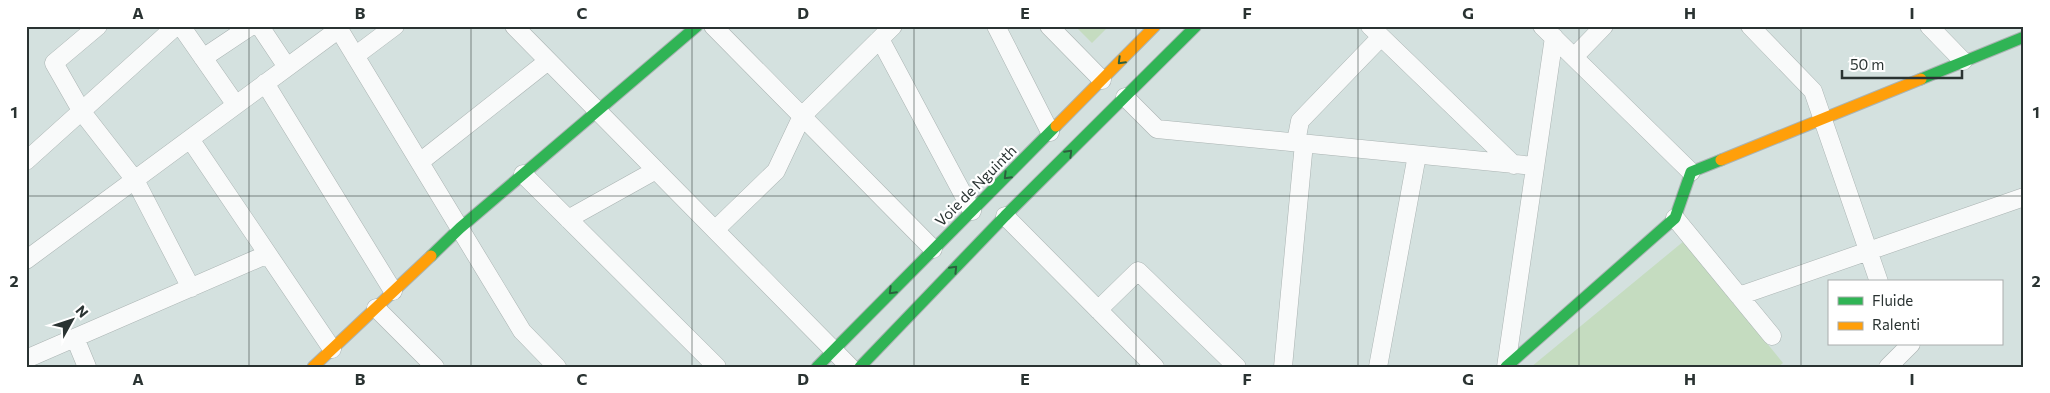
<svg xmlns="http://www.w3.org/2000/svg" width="2050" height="393" font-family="Commissioner,sans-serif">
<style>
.green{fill:#c5dcc0}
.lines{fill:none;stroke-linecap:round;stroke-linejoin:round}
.street-casing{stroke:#aab3b2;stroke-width:19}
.fast-casing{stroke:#aab3b2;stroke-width:13}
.slow-casing{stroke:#aab3b2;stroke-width:13}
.street{stroke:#f9fafa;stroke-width:18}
.fast{stroke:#30b455;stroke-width:11}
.slow{stroke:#ff9f0a;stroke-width:11}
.oneway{stroke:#2c603e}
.grid{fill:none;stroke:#2a3332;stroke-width:1;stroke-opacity:0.55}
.labels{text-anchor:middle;stroke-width:4.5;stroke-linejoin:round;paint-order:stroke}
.street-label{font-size:15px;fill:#2a3332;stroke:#fff}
.neatline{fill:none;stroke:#2a3332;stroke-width:2}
.grid-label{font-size:16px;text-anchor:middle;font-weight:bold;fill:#2a3332}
</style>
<rect width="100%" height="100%" fill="#d4e1df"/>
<path class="green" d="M1075,26H1109L1092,43Z
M1684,241L1783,363L1778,367H1531Z"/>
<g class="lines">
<g class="street-casing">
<path id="street" d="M98,26L54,63L82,112L135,180L191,288
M181,26L236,105
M256,26L261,28L287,67
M337,26L522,331L557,367
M514,26L850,367
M713,26L933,249
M996,26L1050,132
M1049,26L1102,80
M1370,26L1514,165
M1542,26L1691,172
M1750,26L1813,91L1879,282
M1929,26L1963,61
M880,39L972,211
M355,56L395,26
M1574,57L1604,26
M203,58L251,26
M265,83L393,291
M1125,97L1157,129L1535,166
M190,139L332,349
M1296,142L1300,121L1381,37
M26,161L176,26
M420,162L548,61
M523,174L717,367
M1005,216L1155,367
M1675,218L1772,336
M568,219L656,170
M715,230L776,171L802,116L893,26
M26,260L339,29
M1739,296L2024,197
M376,308L435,367
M1098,310L1138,271L1237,367
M75,338L87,367
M26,359L268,254
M1283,367L1304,143
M1378,367L1417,155
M1506,367L1554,37
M1888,367L1911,344"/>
</g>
<g class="fast-casing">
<path id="fast" d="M1921,79L2024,37
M431,256L460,228L697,26
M817,367L1056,126
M860,367L1005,216L1196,26
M1506,367L1675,218L1691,172L1721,160"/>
</g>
<g class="slow-casing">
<path id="slow" d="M1056,126L1155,26
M1721,160L1921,79
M313,367L431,256"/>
</g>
<use href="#street" class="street"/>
<use href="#fast" class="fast"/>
<use href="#slow" class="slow"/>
</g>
<defs><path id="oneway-chevron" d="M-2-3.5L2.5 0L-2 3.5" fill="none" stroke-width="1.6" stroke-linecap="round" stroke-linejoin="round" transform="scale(1.25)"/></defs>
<g class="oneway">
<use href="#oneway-chevron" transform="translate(1121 61) rotate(135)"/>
<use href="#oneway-chevron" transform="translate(1069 153) rotate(-45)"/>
<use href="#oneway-chevron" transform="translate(1007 176) rotate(135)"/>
<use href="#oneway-chevron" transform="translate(954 269) rotate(-46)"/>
<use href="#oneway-chevron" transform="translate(892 291) rotate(135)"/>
</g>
<path class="grid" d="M249,26V367M471,26V367M692,26V367M914,26V367M1136,26V367M1358,26V367M1579,26V367M1801,26V367M26,196H2024"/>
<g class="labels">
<g class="street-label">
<text transform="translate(976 186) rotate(-45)" y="5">Voie de Nguinth</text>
</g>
</g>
<rect width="2050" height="393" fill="none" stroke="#ffffff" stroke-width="55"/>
<rect x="1828" y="280" width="175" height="65" fill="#ffffff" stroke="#aaadad"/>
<rect x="1838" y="297" width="25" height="8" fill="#30b455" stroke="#aaadad"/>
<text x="1872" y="306" font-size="15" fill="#2a3332">Fluide</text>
<rect x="1838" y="322" width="25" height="8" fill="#ff9f0a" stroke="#aaadad"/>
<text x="1872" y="330" font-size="15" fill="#2a3332">Ralenti</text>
<g transform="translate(72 320) rotate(50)" stroke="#ffffff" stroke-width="4" paint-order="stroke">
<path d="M0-4L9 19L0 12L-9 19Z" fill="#2a3332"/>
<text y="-8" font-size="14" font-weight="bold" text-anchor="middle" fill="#2a3332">N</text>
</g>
<path d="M1842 70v8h120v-8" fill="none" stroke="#2a3332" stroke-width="2.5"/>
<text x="1850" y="70" font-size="15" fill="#2a3332" stroke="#ffffff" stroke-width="4" paint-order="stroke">50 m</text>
<rect x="28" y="28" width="1994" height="338" class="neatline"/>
<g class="grid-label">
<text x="138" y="19">A</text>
<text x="360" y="19">B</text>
<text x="582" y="19">C</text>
<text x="803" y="19">D</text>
<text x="1025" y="19">E</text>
<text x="1247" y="19">F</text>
<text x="1468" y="19">G</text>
<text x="1690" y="19">H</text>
<text x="1912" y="19">I</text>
<text x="14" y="118">1</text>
<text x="2036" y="118">1</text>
<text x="14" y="287">2</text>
<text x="2036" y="287">2</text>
<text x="138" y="385">A</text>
<text x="360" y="385">B</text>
<text x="582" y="385">C</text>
<text x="803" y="385">D</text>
<text x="1025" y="385">E</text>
<text x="1247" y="385">F</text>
<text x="1468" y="385">G</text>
<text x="1690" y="385">H</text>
<text x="1912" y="385">I</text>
</g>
</svg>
